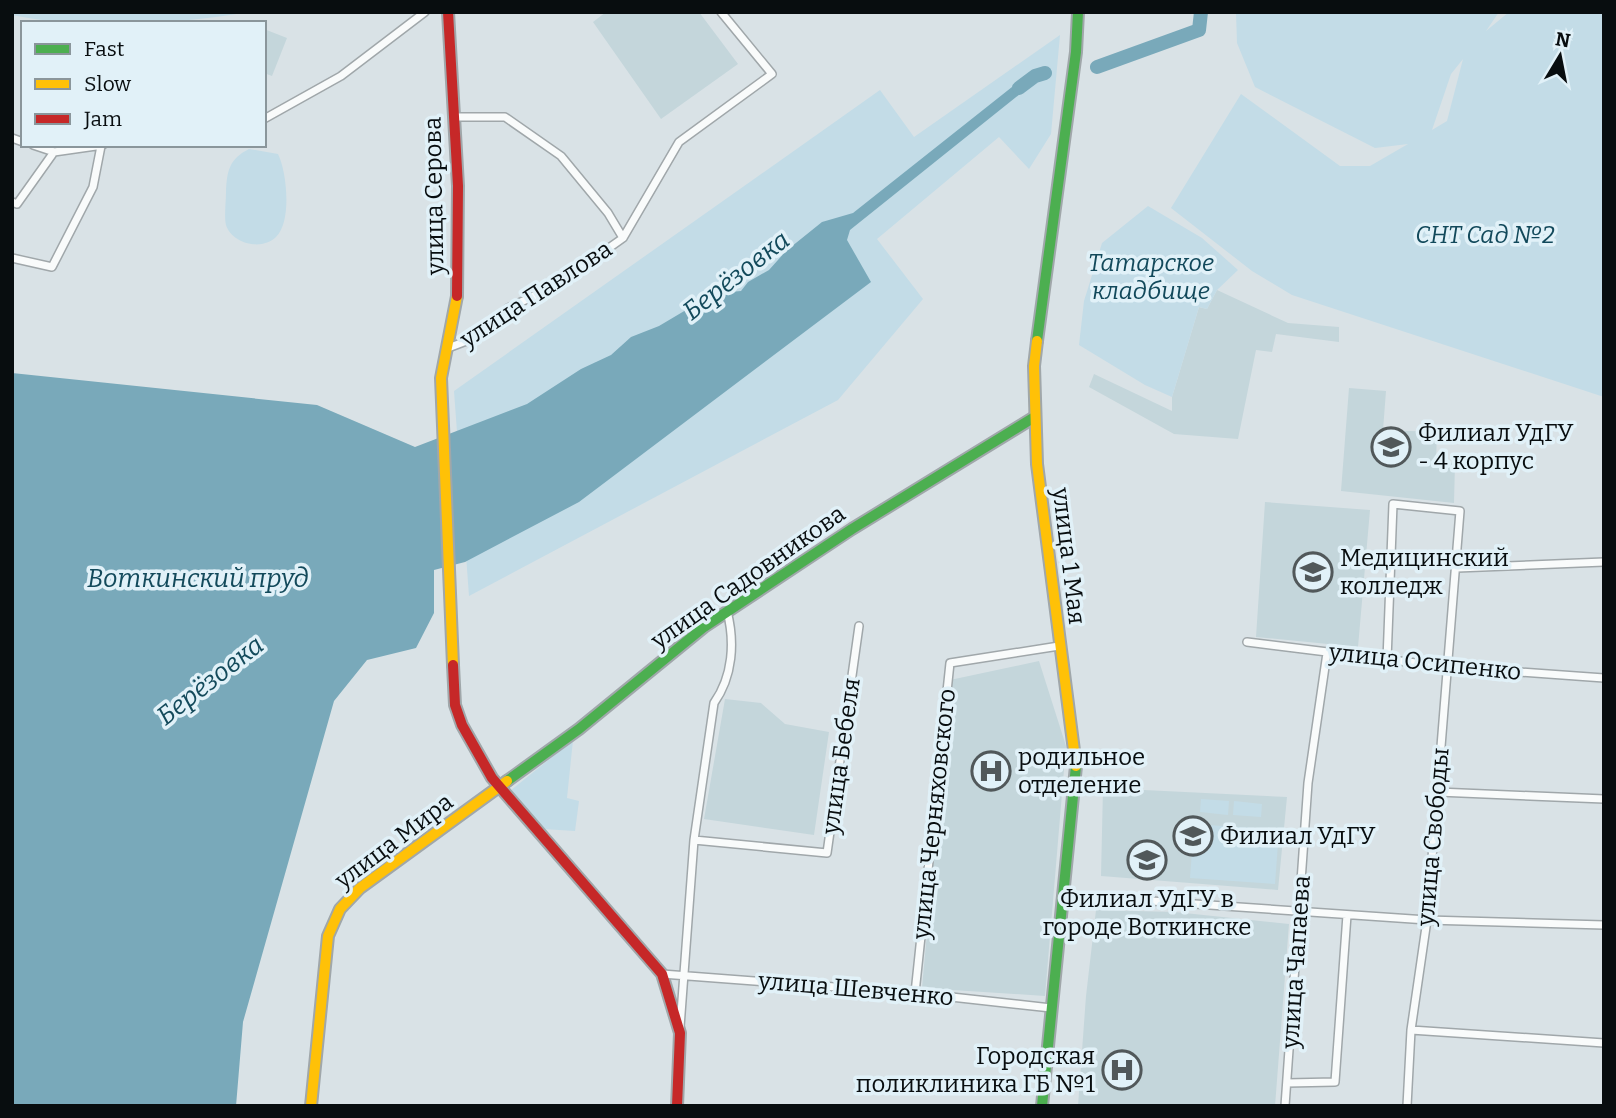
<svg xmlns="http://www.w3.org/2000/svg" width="1616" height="1118" font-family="Bitter,serif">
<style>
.built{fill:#c4d6db}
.green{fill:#c3dce7;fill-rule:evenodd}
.water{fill:#79a9ba}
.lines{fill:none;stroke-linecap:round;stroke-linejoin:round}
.river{stroke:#79a9ba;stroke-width:14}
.street-casing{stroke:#a0a7aa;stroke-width:10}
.fast-casing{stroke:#a0a7aa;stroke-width:14}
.slow-casing{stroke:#a0a7aa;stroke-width:14}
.jam-casing{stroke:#a0a7aa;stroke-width:14}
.street{stroke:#f9fbfb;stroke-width:7}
.fast{stroke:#4caf50;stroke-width:10}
.slow{stroke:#ffc107;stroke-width:10}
.jam{stroke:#c62828;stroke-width:10}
.labels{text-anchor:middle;stroke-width:7;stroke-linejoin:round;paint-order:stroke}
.street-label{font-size:24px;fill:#080d0f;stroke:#e1f1f8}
.park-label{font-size:24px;font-style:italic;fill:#12495b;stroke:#e1f1f8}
.poi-label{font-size:24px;fill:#080d0f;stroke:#e1f1f8;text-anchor:start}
.water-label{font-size:26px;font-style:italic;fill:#134a5b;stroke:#e1f1f8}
</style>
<rect width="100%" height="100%" fill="#d9e2e6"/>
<path class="built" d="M606,12H699L738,64L661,119L593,22Z
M264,29L287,38L272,76L264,73Z
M1217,290L1288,323L1339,327V342L1276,334L1272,352L1256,350L1238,439L1174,434L1089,387L1094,374L1172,411V397L1199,307L1207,309Z
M1349,388L1386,391L1383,430L1437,432L1436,462L1455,463L1454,503L1341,491Z
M1265,502L1370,510L1358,647L1256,637Z
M1039,661L1066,746L1045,996L922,988L950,680Z
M725,699L761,703L785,724L829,732L814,835L704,819Z
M1103,788L1287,797L1278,890L1101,876Z
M1096,910L1175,912L1289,924L1275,1106H1078L1086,996Z"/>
<path class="green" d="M12,12H250C173,24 90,31 12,15Z
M1236,12H1499L1486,31L1509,12H1604V397L1292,295L1252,271L1171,208L1241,94L1340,166H1370L1408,144L1375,148L1255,87L1237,43ZM1463,59L1447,121L1432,130L1451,74Z
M1060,35L1051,134L1029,169L999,137L877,239L923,299L838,400L469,596L454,391L880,90L914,137Z
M249,149L278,154C287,172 292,222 276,237C262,251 232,244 226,225C224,216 226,202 226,192C227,171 229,159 249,149Z
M1148,206L1202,238L1238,270L1217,290L1207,309L1199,307L1172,397L1145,385L1079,345L1084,301L1102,243Z
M573,740L567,798L579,801L575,831L543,829L510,791Z
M1201,799L1229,801L1228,815L1200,812Z
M1234,801L1262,804L1261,817L1233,815Z
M1194,824L1279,830L1275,884L1190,878Z"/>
<path class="water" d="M1031,72L1035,82L850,230L847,240L871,282L579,502L465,562L434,570V613L416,648L367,660L334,701L243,1022L236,1106H12V373L317,405L415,447L527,404L581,369L611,355L631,337L659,326L723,288L730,292L741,291L748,282L769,270L786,251L822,222L853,213Z"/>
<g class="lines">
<path class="river" d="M1097,67L1199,30L1201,12
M1019,88L1035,76L1045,73"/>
<g class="street-casing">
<path id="street" d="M454,117H505L561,156L608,213L623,238
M264,119L341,76L425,12
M12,138L23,142
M33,145L54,152L103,145
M12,202L17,204L54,152
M12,258L52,267L93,187L101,146
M448,348L469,340L508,308L555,286L623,238L679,142L772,74L721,12
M1457,568L1604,562
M1247,642L1448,667L1604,678
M1387,660L1393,504L1460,511L1427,920L1411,1030L1407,1106
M1438,792L1604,799
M694,840L827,853L859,626
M1063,895L1427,920L1604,925
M662,974L915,993L1051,1008
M915,993L950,663L1059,646
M680,1027L694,840L714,703C733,676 735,642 727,611
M1411,1030L1604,1043
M1287,1083L1335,1082L1347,915
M1285,1106L1308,783L1327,653"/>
</g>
<g class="fast-casing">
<path id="fast" d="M1037,341L1076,52L1078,12
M507,781L579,729L704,627L852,529L1033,418
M1042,1106L1076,766"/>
</g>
<g class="slow-casing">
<path id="slow" d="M1037,341L1034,366L1037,464L1076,766
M453,665L441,378L457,296
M311,1106L328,936L340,909L360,888L507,781"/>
</g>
<g class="jam-casing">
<path id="jam" d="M448,12L458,186L457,296
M453,665L455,705L462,725L492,778L662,974L680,1033L677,1106"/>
</g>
<use href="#street" class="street"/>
<use href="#fast" class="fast"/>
<use href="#slow" class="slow"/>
<use href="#jam" class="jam"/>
</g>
<defs>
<g id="university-ring" transform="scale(2.0125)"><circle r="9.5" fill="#e1f1f8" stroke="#51585a" stroke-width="1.5"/><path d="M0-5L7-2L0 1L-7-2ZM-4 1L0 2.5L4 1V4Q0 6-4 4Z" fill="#51585a"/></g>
<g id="hospital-ring" transform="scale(2.0125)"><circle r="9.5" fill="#e1f1f8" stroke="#51585a" stroke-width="1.5"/><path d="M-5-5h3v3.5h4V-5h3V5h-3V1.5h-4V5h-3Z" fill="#51585a"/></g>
</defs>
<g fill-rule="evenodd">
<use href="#university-ring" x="1391" y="447"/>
<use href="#university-ring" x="1313" y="572"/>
<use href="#hospital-ring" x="991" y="771"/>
<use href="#university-ring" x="1193" y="836"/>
<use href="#university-ring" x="1147" y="860"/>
<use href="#hospital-ring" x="1122" y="1070"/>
</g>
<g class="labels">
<g class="street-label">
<text transform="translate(434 196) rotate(-91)" y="8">улица Серова</text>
<text transform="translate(536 294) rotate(-33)" y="8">улица Павлова</text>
<text transform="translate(1069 556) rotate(83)" y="8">улица 1 Мая</text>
<text transform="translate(748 577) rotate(-35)" y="8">улица Садовникова</text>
<text transform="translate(1425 662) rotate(6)" y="8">улица Осипенко</text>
<text transform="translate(841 756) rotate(-82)" y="8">улица Бебеля</text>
<text transform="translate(934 814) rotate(-84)" y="8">улица Черняховского</text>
<text transform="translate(1433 837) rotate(-85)" y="8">улица Свободы</text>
<text transform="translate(394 841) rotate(-37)" y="8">улица Мира</text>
<text transform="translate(1296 962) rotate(-86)" y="8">улица Чапаева</text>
<text transform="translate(856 989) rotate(5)" y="8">улица Шевченко</text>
</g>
<g class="park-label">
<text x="1485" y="243">СНТ Сад №2</text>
<text x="1151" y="271">Татарское<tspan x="1151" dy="28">кладбище</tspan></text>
</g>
<g class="poi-label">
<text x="1418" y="441">Филиал УдГУ<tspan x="1418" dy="28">- 4 корпус</tspan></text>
<text x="1340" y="566">Медицинский<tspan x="1340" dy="28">колледж</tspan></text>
<text x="1018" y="765">родильное<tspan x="1018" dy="28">отделение</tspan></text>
<text x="1220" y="844">Филиал УдГУ</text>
<text x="1147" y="907" text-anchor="middle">Филиал УдГУ в<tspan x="1147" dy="28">городе Воткинске</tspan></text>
<text x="1095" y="1064" text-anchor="end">Городская<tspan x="1095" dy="28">поликлиника ГБ №1</tspan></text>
</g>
<g class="water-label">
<text transform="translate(736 275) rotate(-38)" y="9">Берёзовка</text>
<text x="198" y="587">Воткинский пруд</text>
<text transform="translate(210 680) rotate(-38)" y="9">Берёзовка</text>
</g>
</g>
<rect width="1616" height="1118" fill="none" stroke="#080d0f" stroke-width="28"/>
<rect x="21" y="21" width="245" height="126" fill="#e1f1f8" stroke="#8a969b" stroke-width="2"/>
<rect x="35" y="44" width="35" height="10" fill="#4caf50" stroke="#8a969b" stroke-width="2"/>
<text x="84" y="56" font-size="21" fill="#080d0f">Fast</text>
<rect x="35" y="79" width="35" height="10" fill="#ffc107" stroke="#8a969b" stroke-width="2"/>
<text x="84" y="91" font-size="21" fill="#080d0f">Slow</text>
<rect x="35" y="114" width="35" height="10" fill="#c62828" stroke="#8a969b" stroke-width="2"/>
<text x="84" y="126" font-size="21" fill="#080d0f">Jam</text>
<g transform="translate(1560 56) rotate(10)" stroke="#e1f1f8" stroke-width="5" paint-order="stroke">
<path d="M0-5L12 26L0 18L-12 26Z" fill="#080d0f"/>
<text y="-10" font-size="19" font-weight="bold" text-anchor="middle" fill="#080d0f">N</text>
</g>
</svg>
